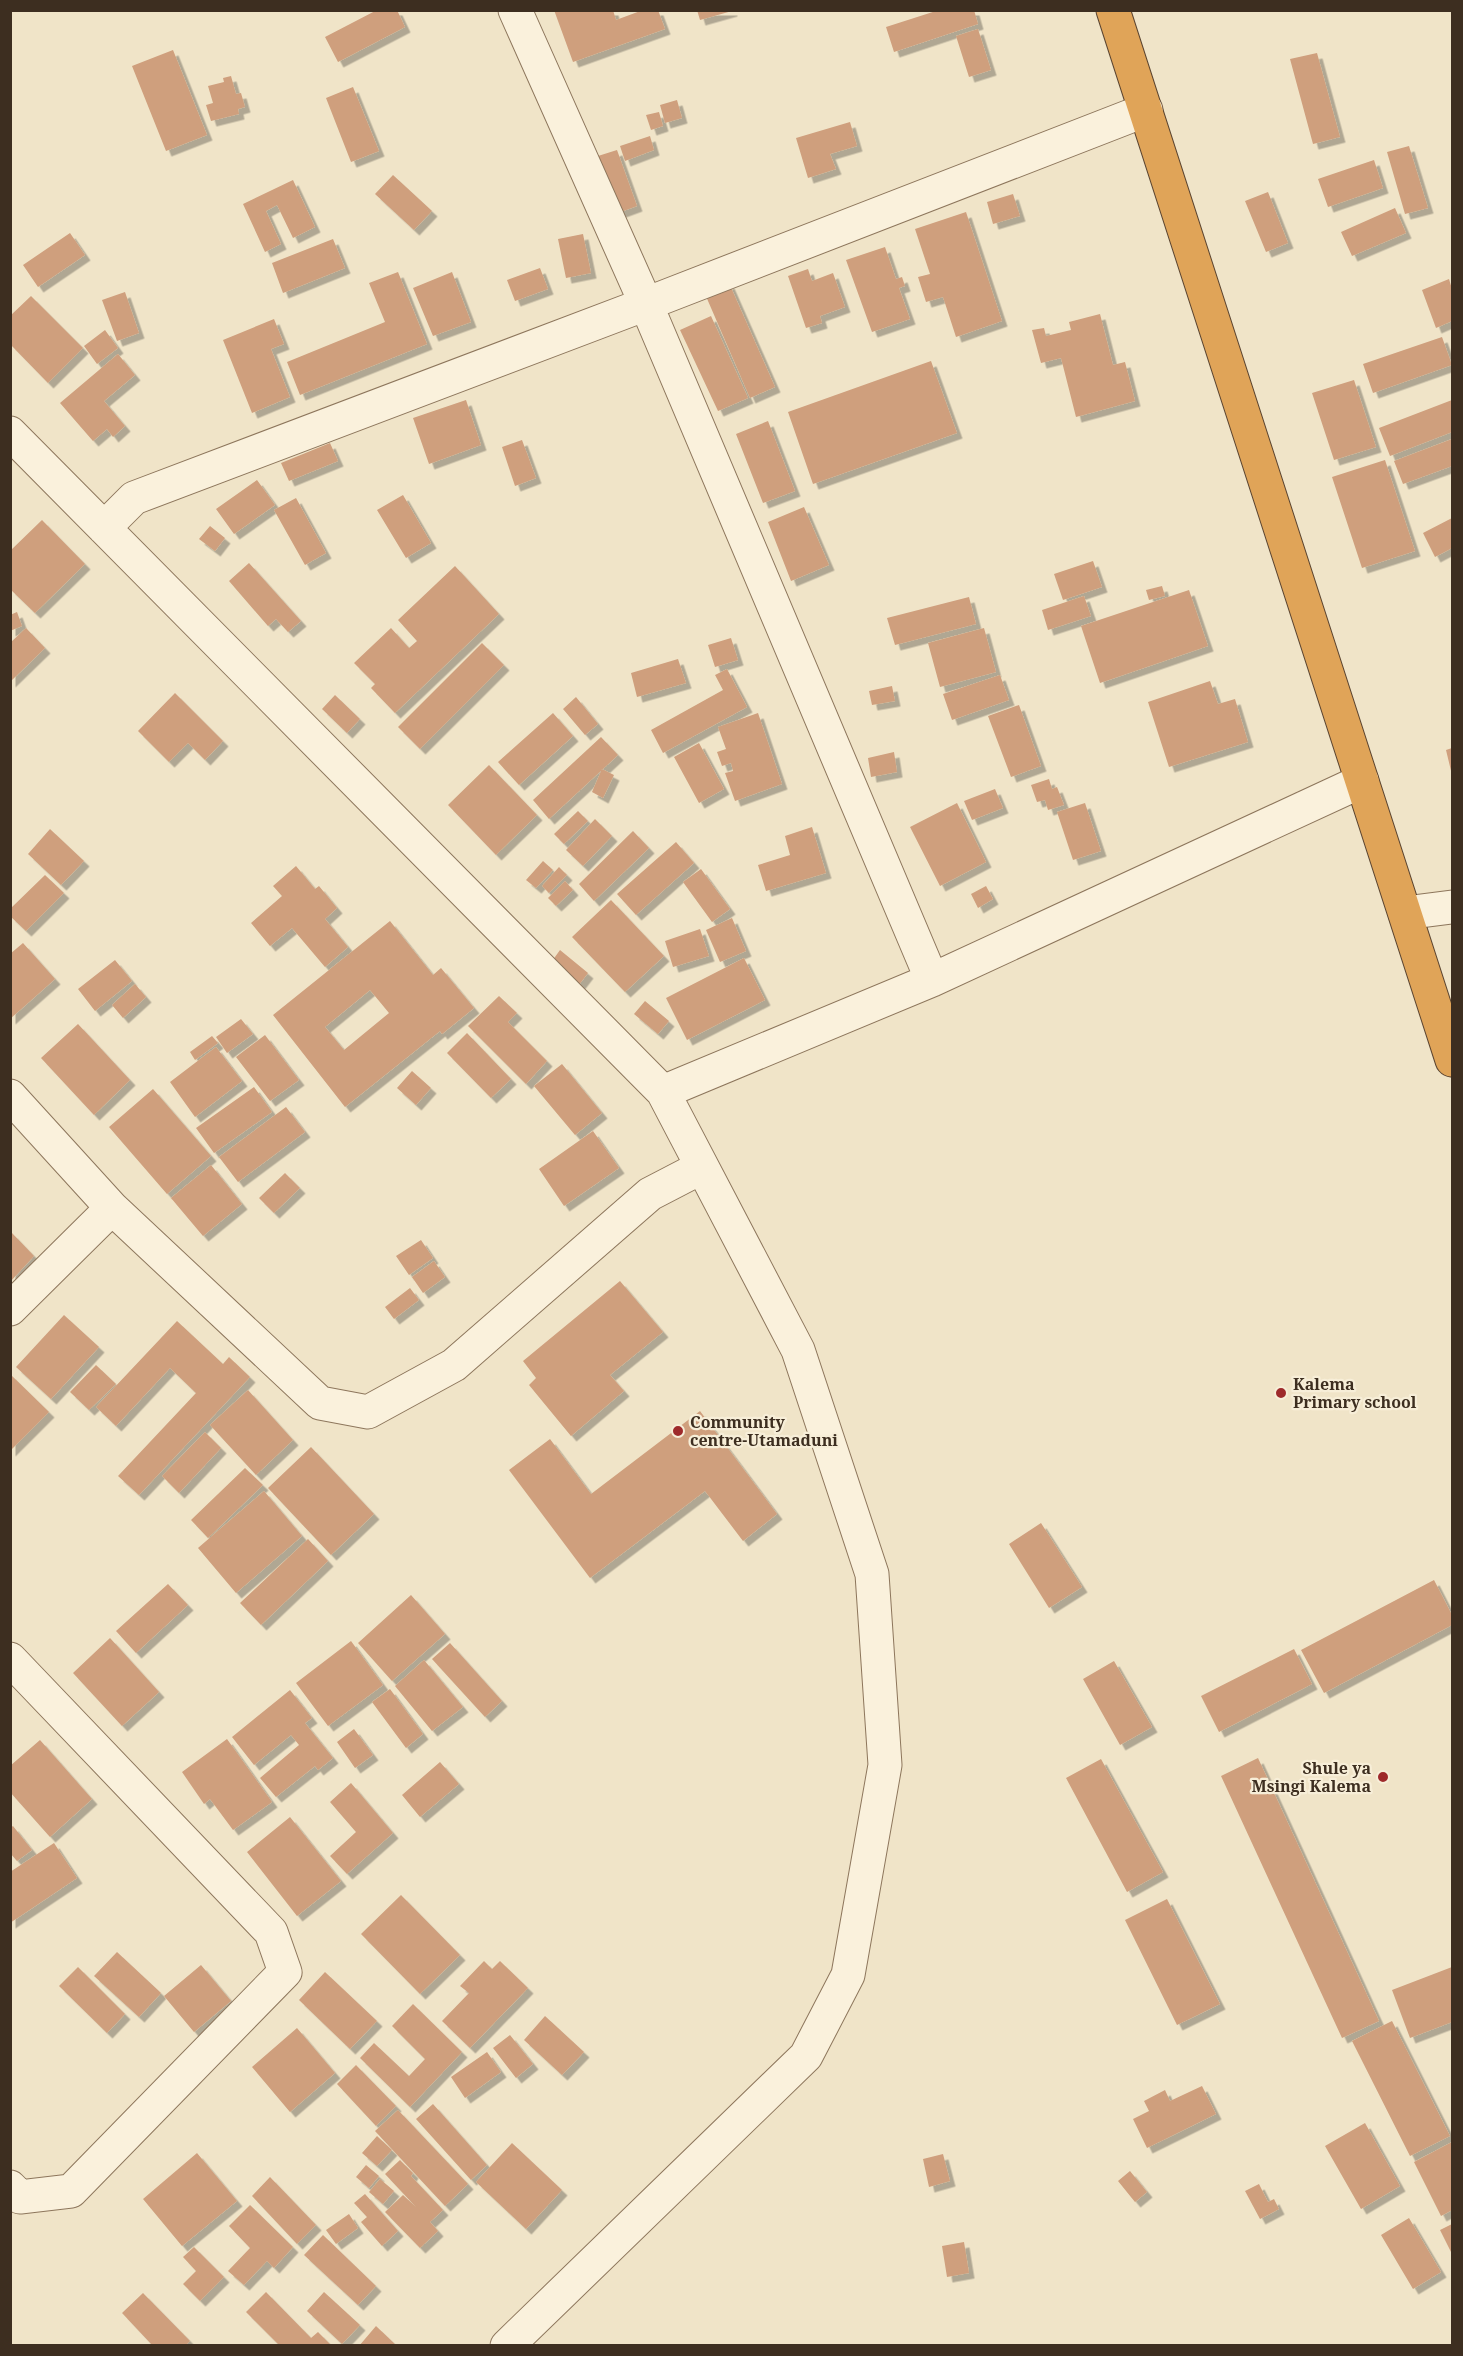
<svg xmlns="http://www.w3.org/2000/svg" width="1463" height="2356" font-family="'Noto Serif',serif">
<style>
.building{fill:#cf9f7d;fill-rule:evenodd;filter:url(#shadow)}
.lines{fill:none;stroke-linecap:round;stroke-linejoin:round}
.minor-casing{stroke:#8d765c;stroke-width:35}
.highway-casing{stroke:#5b4430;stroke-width:35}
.minor{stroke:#faf1dc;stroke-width:33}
.highway{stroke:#e0a458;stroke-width:33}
.poi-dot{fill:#9e2a2b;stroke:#f7eed8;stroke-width:2}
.labels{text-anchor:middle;stroke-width:4.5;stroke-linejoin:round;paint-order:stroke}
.poi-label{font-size:16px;font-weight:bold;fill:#3d2e20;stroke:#f7eed8;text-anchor:start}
</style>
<defs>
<filter id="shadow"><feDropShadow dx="5.5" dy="5.5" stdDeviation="0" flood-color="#0004"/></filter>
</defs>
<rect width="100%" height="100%" fill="#f0e4c8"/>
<path class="building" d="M377,10H397L405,27L338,62L325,37Z
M554,10H613L616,20L643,10H658L665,29L573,62Z
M697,10H732V11L700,20Z
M939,10H974L978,24L894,52L886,27Z
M978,29L991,70L969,77L956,36Z
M173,50L207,135L166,151L132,66Z
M1317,53L1340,137L1313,144L1290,59Z
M231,76L236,94L241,93L245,107L238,109L239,114L211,121L206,105L213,103L208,86L224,82L223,78Z
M353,87L379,151L351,162L326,98Z
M677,100L682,118L665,123L660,105Z
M659,112L663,126L651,130L646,115Z
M850,122L857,146L830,154L836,169L808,178L796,138Z
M650,136L654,150L625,161L620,146Z
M1409,146L1428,208L1405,214L1387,152Z
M617,150L637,206L618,213L598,156Z
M1374,160L1383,188L1328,207L1318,179Z
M393,175L432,211L414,230L375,194Z
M293,180L315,227L293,238L277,205L266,211L281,244L265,252L243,204Z
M1268,192L1288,243L1266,252L1245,201Z
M1013,194L1020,216L993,224L987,202Z
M1395,208L1406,233L1352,256L1341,232Z
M966,212L1002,321L956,337L943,297L926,302L918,277L930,274L915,229Z
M70,233L85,255L38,287L23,265Z
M583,234L591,273L566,278L558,239Z
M333,239L345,268L283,293L272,263Z
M885,247L896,279L902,277L905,286L899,288L910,319L872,332L846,260Z
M540,268L548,289L515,301L507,280Z
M808,269L812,281L833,273L845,307L820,316L822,323L806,328L788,276Z
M398,272L427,344L300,395L287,362L385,322L369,283Z
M452,272L471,322L433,336L413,288Z
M1449,279L1452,289V321L1436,328L1422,290Z
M729,283L775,387L750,398L705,294Z
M125,292L139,333L117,341L102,300Z
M31,296L83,348L48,383L10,344V316Z
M1100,314L1113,365L1125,362L1135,401L1076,417L1061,358L1041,363L1032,330L1044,328L1046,336L1071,330L1069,322Z
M711,316L748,398L718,411L680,330Z
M274,319L284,344L271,349L290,397L252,413L223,340Z
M105,330L118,348L97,364L84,346Z
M1442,337L1452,365L1373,393L1363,364Z
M118,354L135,375L104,401L125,426L113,437L107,429L93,441L60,403Z
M931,361L957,433L813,484L788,412Z
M1354,380L1376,447L1334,460L1312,393Z
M466,400L481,445L429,464L413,418Z
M1452,400V432L1390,456L1379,428Z
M768,421L795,491L763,503L736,434Z
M1452,439V466L1403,484L1394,461Z
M522,440L536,478L515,486L502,447Z
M330,443L338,461L289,481L281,463Z
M1385,460L1415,551L1362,568L1332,477Z
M257,480L275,505L234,534L216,509Z
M403,495L431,543L406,558L377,510Z
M296,498L326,553L305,565L274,510Z
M804,507L829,565L791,581L768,522Z
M1452,518V548L1435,557L1423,533Z
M42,520L85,564L35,613L10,589V551Z
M210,526L225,538L215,551L199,539Z
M1093,561L1102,587L1063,600L1054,574Z
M249,563L301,621L288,632L276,619L268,626L229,581Z
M455,566L499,614L395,713L371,688L375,684L354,663L391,628L409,648L417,641L398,620Z
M1162,586L1165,596L1149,600L1146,590Z
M1189,590L1208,646L1100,683L1081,626Z
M1084,596L1091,616L1048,630L1042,610Z
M969,597L976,624L895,645L887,618Z
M17,612L22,626L10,631V615Z
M26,628L45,648L10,682V643Z
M984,628L996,672L940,687L928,643Z
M731,638L738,660L715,667L708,645Z
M482,643L504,665L420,749L398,727Z
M678,659L686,683L637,697L631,673Z
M727,669L747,707L663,753L651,730L723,690L715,675Z
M1000,675L1009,700L952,720L943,694Z
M1210,681L1218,704L1235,699L1248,742L1169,767L1148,702Z
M892,686L895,701L872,705L869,691Z
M175,693L223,741L205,760L188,743L169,762L138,731Z
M335,695L360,719L347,733L322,709Z
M576,697L598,724L585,735L563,709Z
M1019,705L1041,766L1011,777L988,716Z
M553,713L573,736L519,785L498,762Z
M758,713L782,784L735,801L725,773L733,771L731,763L722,766L717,752L726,749L718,727Z
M601,737L618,755L549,819L533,800Z
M699,743L724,789L699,803L674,757Z
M1452,748V775L1446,750Z
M894,752L897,772L871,777L868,758Z
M489,765L537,815L496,855L448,805Z
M602,769L614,775L603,798L592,792Z
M1049,779L1052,789L1057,787L1064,805L1048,810L1045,800L1037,802L1031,785Z
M995,789L1003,808L972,820L964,801Z
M957,803L986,862L940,886L910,827Z
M1085,803L1101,851L1073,860L1057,812Z
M578,811L588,821L564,844L554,834Z
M595,819L612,836L583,866L566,850Z
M812,827L826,873L766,891L758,865L790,855L785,836Z
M50,829L84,861L61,885L28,854Z
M633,831L649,848L594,901L579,884Z
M676,842L694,863L636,915L617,894Z
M543,861L553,870L536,888L526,880Z
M296,866L315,889L319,886L337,908L325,919L348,947L325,967L292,928L270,946L251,923L282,896L273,886Z
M559,867L567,875L549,893L542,886Z
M701,869L730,909L712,922L683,882Z
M45,875L64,893L26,931L10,916V909Z
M565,881L573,890L556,906L548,898Z
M986,886L993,899L978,908L971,894Z
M611,900L664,956L625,992L572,937Z
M732,918L746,951L720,962L706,930Z
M390,921L433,975L441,968L474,1008L442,1034L440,1031L345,1107L273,1015ZM370,990L389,1013L344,1050L325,1027Z
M700,929L709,956L673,967L665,941Z
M23,943L55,979L10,1019V954Z
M560,950L588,973L578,986L550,964Z
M744,958L765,1000L687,1040L666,998Z
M115,960L132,981L95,1011L78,989Z
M135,984L146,997L123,1018L112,1005Z
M499,996L517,1013L508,1022L547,1061L526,1084L468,1026Z
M645,1001L669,1021L658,1034L634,1014Z
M241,1019L253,1034L227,1053L216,1037Z
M78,1024L130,1080L94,1115L41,1058Z
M467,1033L511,1079L491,1098L447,1053Z
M265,1035L299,1080L270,1101L236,1057Z
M212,1036L218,1043L195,1060L190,1052Z
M216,1047L242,1081L195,1117L170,1082Z
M562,1064L602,1113L575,1135L534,1086Z
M412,1071L431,1088L416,1105L397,1088Z
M254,1087L272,1112L214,1153L196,1128Z
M153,1089L211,1156L167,1194L109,1127Z
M286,1107L305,1132L238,1182L219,1157Z
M593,1131L619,1168L564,1206L539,1169Z
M211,1165L242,1204L203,1236L171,1198Z
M285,1173L300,1188L274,1213L259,1198Z
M12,1233L34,1256L10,1282V1235Z
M421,1240L433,1258L409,1275L396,1256Z
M434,1261L445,1277L423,1293L412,1277Z
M620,1281L663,1332L610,1375L624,1391L571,1436L529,1385L536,1378L523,1361Z
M410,1288L419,1300L394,1319L385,1307Z
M64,1315L99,1347L51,1399L16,1367Z
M177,1321L223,1364L229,1357L250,1377L139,1495L118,1476L196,1393L170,1368L116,1426L96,1407Z
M96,1365L116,1384L89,1410L70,1392Z
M10,1374L49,1412L10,1451Z
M248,1390L293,1440L256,1475L210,1425Z
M700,1411L777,1514L743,1541L705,1491L590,1578L509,1470L550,1439L591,1494Z
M205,1432L221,1448L179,1493L162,1476Z
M311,1447L374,1514L331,1555L268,1488Z
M245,1468L263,1485L208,1538L191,1520Z
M264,1491L302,1536L236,1593L198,1548Z
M1041,1523L1082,1587L1049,1608L1009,1544Z
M308,1539L328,1561L261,1625L240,1603Z
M1434,1580L1452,1615V1625L1324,1693L1301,1650Z
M168,1584L188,1605L136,1653L116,1631Z
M411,1595L445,1634L392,1681L358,1643Z
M110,1638L159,1692L122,1726L73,1673Z
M351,1641L383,1685L328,1726L296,1683Z
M450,1643L502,1701L485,1717L432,1659Z
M1294,1649L1312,1684L1219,1732L1201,1696Z
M424,1660L463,1707L432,1731L395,1686Z
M1114,1661L1152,1727L1120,1745L1083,1679Z
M390,1689L423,1734L406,1748L372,1702Z
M290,1690L312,1718L305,1723L333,1758L318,1770L315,1766L276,1797L260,1778L299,1745L291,1735L254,1765L232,1737Z
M354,1729L373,1755L355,1768L337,1742Z
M227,1739L272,1802L233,1830L210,1799L204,1804L182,1772Z
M40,1740L92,1799L50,1837L10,1792V1766Z
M1258,1758L1379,2021L1342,2038L1221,1776Z
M1101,1759L1163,1872L1127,1892L1066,1778Z
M440,1762L459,1784L420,1817L402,1795Z
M351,1783L393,1833L347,1874L330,1856L356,1832L330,1802Z
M290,1817L341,1881L297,1916L247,1852Z
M13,1826L32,1850L17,1861L10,1853V1828Z
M54,1843L77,1878L10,1923V1872Z
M401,1895L460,1955L420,1994L361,1934Z
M1167,1899L1220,2004L1177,2025L1125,1920Z
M117,1952L161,1993L139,2017L94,1976Z
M484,1961L492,1969L500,1961L528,1988L470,2048L442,2021L469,1993L460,1986Z
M201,1965L231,2001L194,2032L164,1996Z
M78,1967L125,2014L107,2033L59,1986Z
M1452,1967V2022L1410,2038L1392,1990Z
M325,1972L377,2021L350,2049L299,2000Z
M413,2004L462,2052L410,2107L360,2058L374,2043L409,2076L425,2059L392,2026Z
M545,2016L584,2052L562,2075L524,2040Z
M1392,2021L1450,2136L1410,2156L1352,2041Z
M297,2028L335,2073L290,2112L252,2067Z
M510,2035L533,2064L516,2078L493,2048Z
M487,2052L501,2072L465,2098L451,2077Z
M356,2065L396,2106L376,2126L337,2084Z
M1202,2086L1216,2114L1147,2148L1133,2119L1149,2111L1144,2101L1165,2090L1170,2101Z
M433,2104L487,2165L471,2180L416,2119Z
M398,2110L468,2184L445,2206L375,2131Z
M1365,2123L1400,2186L1361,2209L1325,2146Z
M377,2136L392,2150L377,2166L362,2153Z
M1452,2142V2210L1441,2216L1414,2162Z
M512,2143L562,2190L526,2229L476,2182Z
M197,2153L237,2201L182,2246L143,2199Z
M943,2154L950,2181L929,2187L923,2159Z
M400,2160L413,2173L411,2176L443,2210L430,2222L438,2231L420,2248L385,2212L403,2195L416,2207L385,2174Z
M366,2165L379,2176L369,2188L356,2177Z
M1130,2171L1147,2192L1135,2202L1118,2181Z
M270,2177L316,2225L297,2244L252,2196Z
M380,2179L394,2191L383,2204L369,2192Z
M1259,2184L1268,2202L1274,2199L1279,2209L1260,2219L1245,2191Z
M365,2194L398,2231L382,2246L361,2222L367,2217L354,2203Z
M250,2205L293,2247L274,2268L267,2261L244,2285L228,2271L250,2248L229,2226Z
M349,2214L358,2228L336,2244L326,2230Z
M1409,2218L1441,2272L1413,2289L1381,2235Z
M1452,2224V2254L1440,2230Z
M323,2235L376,2286L358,2305L304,2255Z
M964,2242L969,2273L947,2277L942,2246Z
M194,2247L224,2277L200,2301L183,2284L196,2271L183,2257Z
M266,2292L311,2338L318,2332L332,2346H280L246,2312Z
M324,2292L360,2325L342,2344L307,2311Z
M143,2293L190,2341L185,2346H153L122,2313Z
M376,2326L397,2346H359Z"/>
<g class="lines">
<g class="minor-casing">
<path id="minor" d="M515,10L646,304L932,980
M10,433L663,1092L932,980L1362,781
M104,528L134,498L646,304L1146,110
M1405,913L1452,907
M10,1096L112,1208L320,1403L368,1412L454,1365L650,1194L702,1167
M10,1309L112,1208
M10,1659L271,1932L285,1972L71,2191L20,2197L10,2187
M507,2346L806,2056L848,1975L885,1765L872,1574L798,1350L663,1092"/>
</g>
<g class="highway-casing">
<path id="highway" d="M1113,10L1452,1060"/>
</g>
<use href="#minor" class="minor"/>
<use href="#highway" class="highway"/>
</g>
<g class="poi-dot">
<circle cx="1281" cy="1393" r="6"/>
<circle cx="678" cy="1431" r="6"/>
<circle cx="1383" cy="1777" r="6"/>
</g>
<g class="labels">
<g class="poi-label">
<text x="1293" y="1390">Kalema<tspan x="1293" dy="18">Primary school</tspan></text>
<text x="690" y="1428">Community<tspan x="690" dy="18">centre-Utamaduni</tspan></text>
<text x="1371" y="1774" text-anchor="end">Shule ya<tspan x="1371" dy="18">Msingi Kalema</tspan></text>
</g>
</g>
<rect width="1463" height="2356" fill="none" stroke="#3d2e20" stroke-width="24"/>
</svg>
